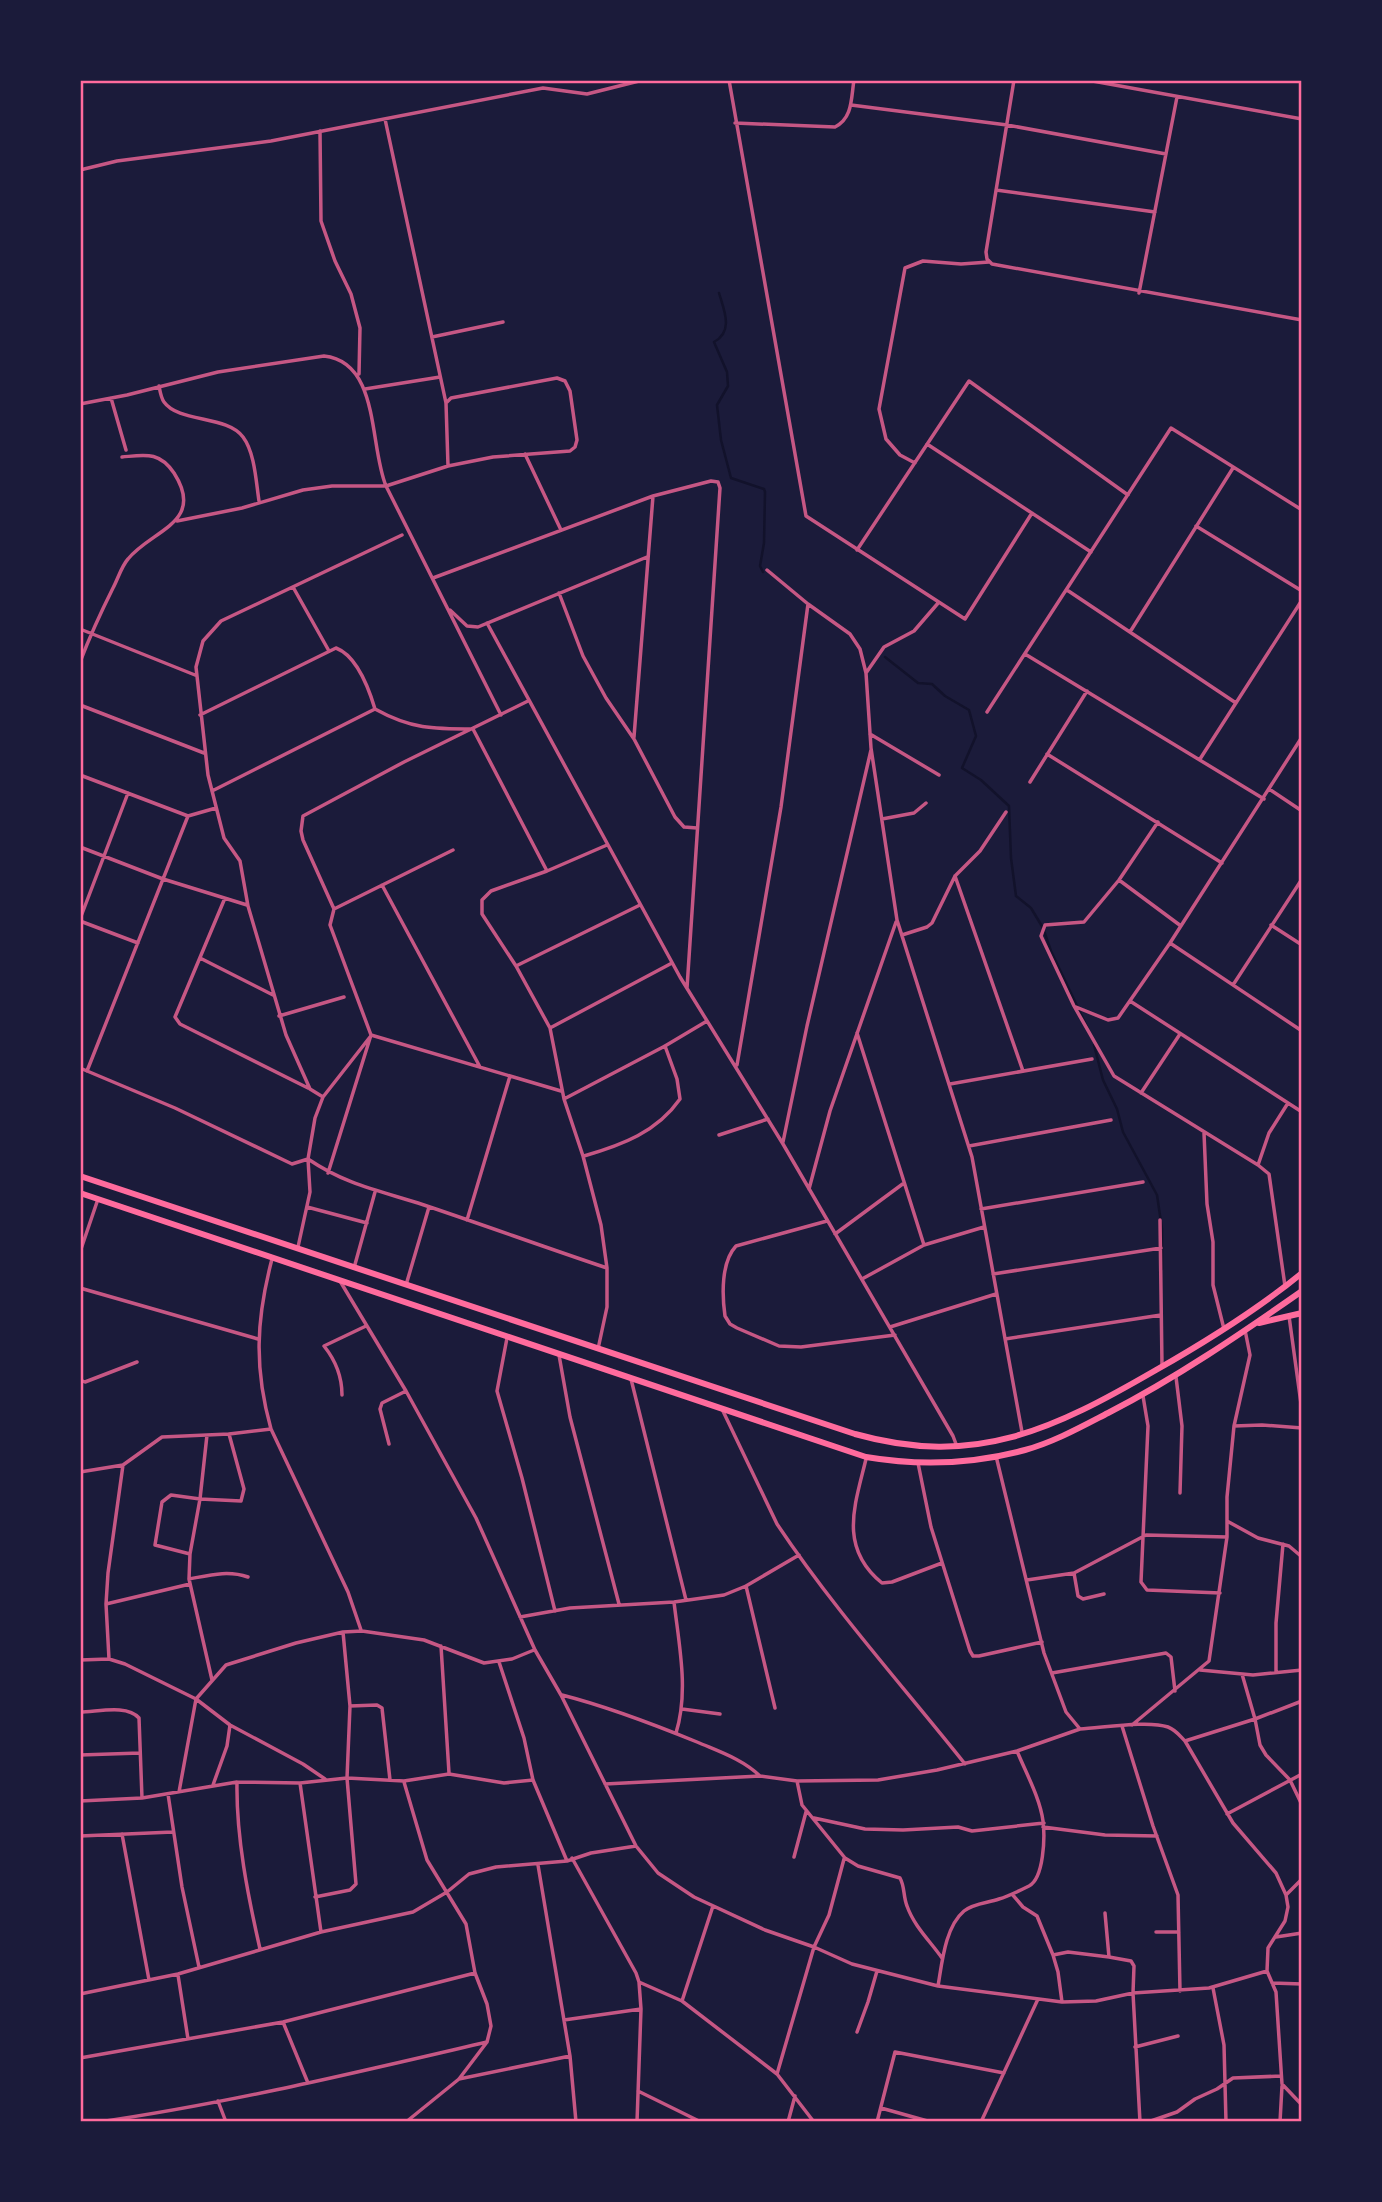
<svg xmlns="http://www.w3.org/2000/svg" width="1382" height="2202" font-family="'Archivo Narrow',sans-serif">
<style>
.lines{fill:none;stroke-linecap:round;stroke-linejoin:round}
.stream{stroke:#12122b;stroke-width:2.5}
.minor{stroke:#c65784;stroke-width:3.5}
.primary{stroke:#ff6b9d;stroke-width:6}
.neatline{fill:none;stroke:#ff6b9d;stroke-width:2.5}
</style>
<rect width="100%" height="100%" fill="#1b1b3a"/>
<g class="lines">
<path class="stream" d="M719,293C724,310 734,331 714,342L727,372L728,386L717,405L721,440L731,478L764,489L765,492L764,543L760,566L763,572
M885,657L918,683L932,684L945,696L969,710L976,736L962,768L981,780L1009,806L1011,858L1016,896L1031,908L1043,928L1051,951L1088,1029
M1094,1045L1103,1080L1117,1109L1123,1132L1157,1195L1162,1229V1269"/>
<path class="minor" d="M729,80L806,516L965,619L1032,513
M1014,80L986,252L987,259L992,264L1302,320
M1087,80L1302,119
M851,105L1007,125L1166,154
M385,119L446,403L448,466
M735,123L835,127C853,118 851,98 854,80
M320,131L321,221L335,261L351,294L360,328L359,374
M80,170L117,161L271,141L543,88L587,94L643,80
M996,190L1155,212
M1139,293L1177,97
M432,337L503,322
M159,386C160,391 161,398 164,402C179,423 227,415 243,437C255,453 256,482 259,501
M365,389L440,377
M111,398L126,450
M80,404L127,395L218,372L324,356C380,362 369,445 386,486L501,715
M927,444L1091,552
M525,454L561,530
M915,463L900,455L886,439L879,409L905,268L923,261L961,264L989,262
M177,521L242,508L303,490L332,486H386L448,466L493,457L570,451L575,447L577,440L570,391L565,381L557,378L451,398L446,403
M1196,526L1302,591
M857,550L969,381L1128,495
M767,570L808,604L850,634L860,649L866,673L871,748L897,920L972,1157L1022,1432
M433,578L653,496L711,481L718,482L720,488L687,988
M293,587L329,651
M1067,590L1236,703
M559,593L583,656L606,698L634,739L675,817L684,827L697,828
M450,610L467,626L478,627L647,557
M487,623L680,977L783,1144L953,1436L956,1444
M80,629L195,675
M1130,632L1233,468
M1025,654L1264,799
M80,662C90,636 101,612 113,588C118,579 121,567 128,559C151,530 206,523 174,473C159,451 145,455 122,457
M866,673L884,647L914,631L939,602
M80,705L204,753
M987,712L1171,428L1302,510
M200,715L336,648C357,656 369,689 375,709C411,729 433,729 473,729L547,871
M870,734L939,775
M634,737L653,496
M1047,754L1222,863
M1200,759L1302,600
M80,775L188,816L216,808
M1030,782L1087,691
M1269,789L1302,811
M212,791L375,709
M882,819L914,813L926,803
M1158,822L1119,880L1084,922L1045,925L1041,936L1074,1006L1114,1076L1258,1165
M80,847L163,879L247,905
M955,876L1023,1071
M1119,880L1181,926
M382,885L480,1067
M225,898L175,1017L180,1024L308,1088
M334,909L303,840L301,831L303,816L404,762L528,701
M80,919L128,793
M80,921L138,943
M1271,925L1302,945
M902,935L927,927L932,923L955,876L980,851L1006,812
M1170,943L1302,1031
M200,958L273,995
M516,966L640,905
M1233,985L1302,879
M1130,1001L1302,1112
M1076,1007L1108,1020L1118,1018L1170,943L1302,737
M279,1016L344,997
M550,1028L672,963
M857,1033L924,1245
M371,1035L561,1091
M737,1065L781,807L808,604
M80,1068L175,1108L292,1164L308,1159C345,1184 376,1190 418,1203C481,1224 544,1247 607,1268
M87,1071L188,816
M950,1084L1092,1059
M1141,1093L1180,1034
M323,1097L370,1037
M564,1099L665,1046L707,1021
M1204,1133L1207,1204L1213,1242V1285L1224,1329
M719,1135L768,1119
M783,1142L807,1026L871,750
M969,1146L1111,1120
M584,1156C622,1145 657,1132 680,1099L677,1079L665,1046
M328,1173L371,1035L330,925L334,909L453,850
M809,1189L830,1111L896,922
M307,1207L367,1223
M981,1209L1143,1182
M467,1220L510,1076
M1160,1220L1162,1365
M827,1221L736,1246C721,1262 722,1295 725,1316L730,1324L737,1328L779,1346L801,1347L895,1335
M835,1234L904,1183
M298,1247L310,1192L308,1159L315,1118L323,1097L310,1089L286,1035L248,906L240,861L224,838L208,775L196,667L203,641L221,621L402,535
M80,1252L98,1199
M272,1259C256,1320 254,1368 271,1429L348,1592L361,1630
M354,1268L375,1192
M993,1274L1161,1248
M862,1279L924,1245L984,1227
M340,1281L406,1391L476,1518L535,1650L561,1695L636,1846L658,1873L694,1897L765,1930L814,1947L852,1964L938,1986L1062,2002L1096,2001L1133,1993L1209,1988L1267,1971
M406,1285L429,1207
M1285,1286L1269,1174L1258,1165L1269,1133L1288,1103
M80,1288L258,1339
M1289,1316L1302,1411
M890,1327L996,1294
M507,1338L497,1391L522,1478L555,1611
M1005,1339L1161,1315
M598,1349L607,1307V1268L601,1225L583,1156L564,1099L550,1028L516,966L482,914V900L491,891L547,871L607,845
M559,1355L570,1417L619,1604
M1176,1377L1182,1426L1180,1493
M631,1379L686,1600
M80,1380L85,1382L137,1362
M342,1395C342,1376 336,1361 324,1346L366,1326
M1143,1396L1148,1426L1141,1582L1147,1590L1220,1593
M722,1409L777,1524C833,1608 902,1685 965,1764
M1234,1426L1262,1425L1302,1428
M207,1435L200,1499L190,1554L189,1579L212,1680
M389,1444L380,1409L382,1403L406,1391
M996,1456L1044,1653L1066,1712L1080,1729C1102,1728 1148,1720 1168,1727C1176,1730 1180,1736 1185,1741L1233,1823L1276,1873L1286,1895L1288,1907L1285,1921L1268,1948L1267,1971L1276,1992L1282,2084L1302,2105
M866,1459C855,1505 838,1547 882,1583L892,1582L942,1563
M918,1463L931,1527L970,1651L973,1656H979L1042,1642
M80,1472L123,1465L162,1437L229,1434L271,1429
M1227,1521L1258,1538L1289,1546L1302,1557
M190,1554L155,1545L162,1502L171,1495L200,1499L241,1501L244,1489L229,1434
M1074,1573L1078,1596L1083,1599L1104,1594
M189,1579C210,1575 228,1570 248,1577
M1027,1580L1074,1573L1146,1535L1227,1537
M746,1586L775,1708
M674,1602C679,1645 689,1691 676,1733
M106,1604L190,1584
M520,1617L570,1608L674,1602L724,1595L746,1586L799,1555
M441,1646L449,1773
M109,1659L106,1604L108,1573L123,1465
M80,1660L109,1659L125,1664L196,1699L230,1725L303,1764L325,1779
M499,1662L524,1738L533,1780L567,1861
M1200,1670L1253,1675L1302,1670
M1052,1673L1166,1653L1171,1657L1175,1691
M1276,1673V1623L1283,1544
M1242,1674L1255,1719L1260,1745L1266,1755L1290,1780L1302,1805
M562,1695C609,1707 653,1724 697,1742C720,1752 742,1759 760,1776
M350,1706L377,1705L382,1708L390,1780
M682,1709L720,1714
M80,1712C97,1712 127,1704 139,1718L142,1798
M1132,1725L1209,1661L1227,1537V1497L1234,1426L1250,1355L1245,1330
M1122,1726L1153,1826L1178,1895L1180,1991
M1185,1741L1255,1719L1302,1701
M80,1755L140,1753
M797,1781L802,1805L845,1858L858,1866L900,1878C905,1887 903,1896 907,1906C914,1926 930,1941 942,1958
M237,1782C236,1837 248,1896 260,1949
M404,1782L427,1860L466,1924L475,1973L487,2004L491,2026L487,2042L459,2079L406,2122
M300,1783L321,1932
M605,1784L760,1776L797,1781L878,1780L937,1770L1017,1751L1080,1729
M213,1785L227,1746L230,1725
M179,1792L196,1699L226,1665L296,1643L343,1632L362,1631L424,1640L484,1663L512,1659L534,1650
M168,1794L182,1887L199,1967
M80,1801L142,1798L237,1782L300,1783L347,1778L404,1781L449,1774L504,1783L533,1780
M1227,1814L1302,1774
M814,1818L865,1829L903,1830L958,1827L972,1831L1044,1823
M1043,1827L1105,1835L1157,1836
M122,1834L149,1980
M80,1836L173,1832
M794,1857L806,1812
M572,1858L636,1973L639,1982L682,2001L777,2074L814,2122
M538,1865L570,2056L576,2122
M1012,1894L1023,1907L1037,1916L1053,1955
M1286,1895L1302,1879
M315,1897L350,1890L356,1884L347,1778L350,1706L343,1632
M1105,1913L1109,1957L1131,1961L1134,1966L1133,1993L1140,2122
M1156,1932H1179
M1276,1937L1302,1933
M178,1975L188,2039
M1272,1983L1302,1984
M938,1986C942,1963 945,1927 964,1911C974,1903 988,1903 999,1899C1009,1896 1019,1891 1029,1886C1044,1878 1045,1837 1043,1821C1040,1798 1026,1773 1017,1751
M1213,1988L1224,2045L1226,2122
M80,1994L178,1974L321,1932L413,1912L447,1892L469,1874L496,1867L567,1861L591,1853L636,1846
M682,2001L713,1906
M1062,2002L1058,1972L1053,1955L1068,1952L1109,1957
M564,2020L641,2009
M283,2022L308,2083
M857,2032L868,2002L877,1971
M1135,2047L1178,2036
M80,2058L283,2022L475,1973
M777,2074L814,1947L829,1915L844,1859
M459,2079L570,2056
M638,2091L701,2122
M218,2101L226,2122
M881,2108L931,2122
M99,2122C230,2103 358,2072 487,2042
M637,2122L641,2009L639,1982
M788,2122L795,2096
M877,2122L895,2052L1004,2073
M981,2122L1038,1999
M1148,2122L1177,2112L1195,2099L1217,2089L1233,2078L1281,2076
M1280,2122L1282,2086"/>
<path class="primary" d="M80,1176L855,1434C976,1468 1054,1429 1156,1370C1207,1341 1257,1310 1302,1273
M80,1193L866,1457C919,1466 973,1464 1025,1450C1054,1442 1081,1427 1108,1413C1176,1378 1239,1335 1302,1291
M1259,1323L1302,1313"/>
</g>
<rect width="1382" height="2202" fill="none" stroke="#1b1b3a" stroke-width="164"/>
<rect x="82" y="82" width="1218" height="2038" class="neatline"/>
</svg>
